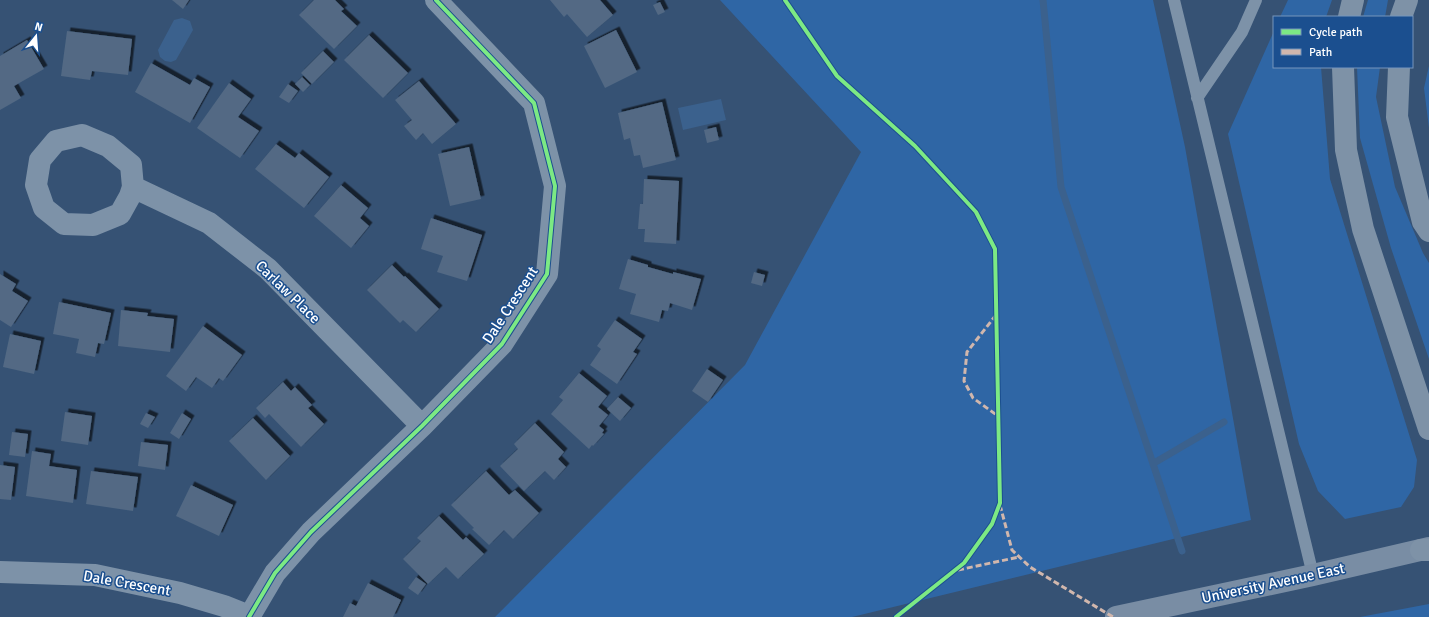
<svg xmlns="http://www.w3.org/2000/svg" width="1429" height="617" font-family="Signika,sans-serif">
<style>
.green{fill:#2f66a5}
.water{fill:#3b618d}
.lines{fill:none;stroke-linecap:round;stroke-linejoin:round}
.stream{stroke:#3b618d;stroke-width:7}
.building{fill:#526984;filter:url(#shadow)}
.lane{stroke:#7d92a8;stroke-width:12}
.street{stroke:#7d92a8;stroke-width:22}
.secondary{stroke:#798da4;stroke-width:22}
.highway{stroke:#7e92a7;stroke-width:22}
.quiet{stroke:#d1b7ad;stroke-width:3;stroke-dasharray:6 3;stroke-linecap:butt}
.cycleway-casing{stroke:#1b4f8f;stroke-width:6}
.cycleway{stroke:#7ce984;stroke-width:4}
.labels{text-anchor:middle;stroke-width:3;stroke-linejoin:round;paint-order:stroke}
.street-label{font-size:15px;fill:#fff;stroke:#1b4f8f}
</style>
<defs>
<filter id="shadow"><feDropShadow dx="3.5" dy="-3.5" stdDeviation="0" flood-color="#0009"/></filter>
</defs>
<rect width="100%" height="100%" fill="#365274"/>
<path class="green" d="M720,0H1153L1185,147L1251,520L852,617H495L745,365L861,152Z
M1288,0H1332L1326,17H1280Z
M1368,0H1388L1385,17H1363Z
M1274,31V67H1321L1330,179L1417,460L1414,487L1401,507L1345,519L1318,491L1299,444L1228,134Z
M1429,66V128L1424,88Z
M1357,67H1380L1376,97L1395,187L1423,253L1429,263V359L1391,248L1360,138Z
M1429,604V617H1360Z"/>
<path class="water" d="M182,18L190,21L193,30L176,60L171,62L165,61L160,57L158,50L174,20Z
M721,99L726,120L683,130L678,108Z"/>
<g class="lines">
<path class="stream" d="M1043,0L1061,187L1182,551
M1154,463L1224,422"/>
</g>
<path class="building" d="M172,0H189L183,9Z
M314,0H335L344,9L341,11L357,26L334,49L299,15Z
M550,0H600L613,15L587,37L567,14L564,17Z
M660,2L665,12L658,15L653,5Z
M616,30L637,72L605,88L584,46Z
M67,31L132,39L128,75L92,71L90,80L61,76Z
M369,35L408,73L383,98L344,60Z
M27,40L44,69L14,86L21,98L0,110V56Z
M323,51L334,62L312,84L301,73Z
M151,63L190,85L194,78L210,87L190,123L135,92Z
M302,77L310,85L303,92L295,84Z
M419,81L456,124L432,144L423,133L416,140L404,126L412,120L395,100Z
M229,83L251,99L238,117L259,131L240,158L197,128Z
M288,84L298,91L289,103L279,97Z
M662,102L676,160L643,168L640,155L634,156L630,138L624,140L618,113Z
M716,127L719,140L707,143L704,130Z
M276,144L295,158L299,153L329,177L304,208L255,169Z
M469,147L481,199L450,206L438,154Z
M644,179L679,181L676,244L644,242L645,229H638L640,204H643Z
M341,185L368,208L360,218L369,226L351,248L314,216Z
M431,218L482,235L467,281L437,272L443,256L421,249Z
M628,259L648,265V267L673,274V272L701,279L692,310L670,303L668,311L662,310L659,322L630,314L636,294L619,289Z
M392,265L404,277L405,276L439,309L416,332L403,320L400,323L367,290Z
M754,272L765,275L762,286L751,283Z
M0,274L16,284L12,291L28,301L11,327L0,320Z
M59,302L111,313L104,344L98,343L95,357L76,353L79,339L53,334Z
M121,310L148,313L147,316L174,319L170,352L118,346Z
M615,320L642,339L633,352L637,354L617,384L590,365L601,349L597,346Z
M203,326L242,355L223,381L219,378L212,388L196,377L186,391L166,376Z
M10,334L41,341L34,374L3,367Z
M707,369L723,380L708,402L692,391Z
M579,373L607,396L598,407L608,415L599,426L604,430L602,433L604,434L593,446L592,445L589,449L551,414L563,400L559,397Z
M283,382L291,391L295,387L312,405L308,408L324,424L301,447L269,414L265,418L256,408Z
M618,397L631,408L620,421L607,409Z
M65,412L92,416L88,445L61,441Z
M146,413L155,417L148,428L140,424Z
M182,413L191,419L179,439L170,433Z
M253,418L290,456L266,480L229,441Z
M535,423L564,452L558,459L566,467L554,480L545,471L524,491L500,466L518,449L514,444Z
M12,432L28,434L25,457L9,455Z
M141,442L168,445L165,470L138,466Z
M32,451L51,454L49,466L77,470L73,503L26,496Z
M0,465L15,467L11,500L0,499Z
M91,471L138,477L133,511L86,504Z
M486,471L509,495L515,490L539,513L513,539L504,530L489,545L472,529L474,528L451,505Z
M191,485L233,505L219,536L176,516Z
M439,516L463,540L466,537L484,554L458,579L446,567L428,584L403,559L421,541L417,538Z
M416,577L426,584L418,595L408,588Z
M368,583L401,600L393,617H343L350,603L356,606Z"/>
<g class="lines">
<path class="lane" d="M1174,0L1313,575
M1197,98L1242,32L1256,0"/>
<path class="street" d="M133,187L130,196L120,214L93,225L64,224L44,208L36,185L40,160L56,141L82,135L108,146L131,165L133,187L209,223L268,269L422,426
M0,572L95,575L180,593L224,606L249,616
M249,617L275,573L311,532L422,426L502,344L547,274L555,186L534,103L436,0"/>
<path class="secondary" d="M1116,617L1313,575L1429,548"/>
<path class="highway" d="M1349,17L1353,0
M1401,17L1407,0
M1343,67L1346,150L1363,229L1429,429
M1399,67L1397,117L1423,222L1429,231
M1421,550H1429"/>
<path class="quiet" d="M996,315L967,352L964,381L973,398L998,416
M1000,505L1012,550L1030,567L1113,617
M958,570L1019,557"/>
<g class="cycleway-casing">
<path id="cycleway" d="M785,0L837,76L915,146L976,212L995,249L1000,503L992,524L964,563L896,617
M249,617L275,573L311,532L422,426L502,344L547,274L555,186L534,103L436,0"/>
</g>
<use href="#cycleway" class="cycleway"/>
</g>
<g class="labels">
<g class="street-label">
<text transform="translate(288 292) rotate(44)" y="5">Carlaw Place</text>
<text transform="translate(510 305) rotate(-57)" y="5">Dale Crescent</text>
<text transform="translate(127 583) rotate(10)" y="5">Dale Crescent</text>
<text transform="translate(1273 583) rotate(-12)" y="5">University Avenue East</text>
</g>
</g>
<rect x="1273" y="16" width="140" height="52" fill="#1b4f8f" stroke="#7695bc"/>
<rect x="1281" y="29" width="20" height="6" fill="#7ce984" stroke="#7695bc"/>
<text x="1309" y="36" font-size="12" fill="#ffffff">Cycle path</text>
<rect x="1281" y="49" width="20" height="6" fill="#d1b7ad" stroke="#7695bc"/>
<text x="1309" y="56" font-size="12" fill="#ffffff">Path</text>
<g transform="translate(36 36) rotate(17)" stroke="#1b4f8f" stroke-width="3" paint-order="stroke">
<path d="M0-3L7 15L0 10L-7 15Z" fill="#ffffff"/>
<text y="-6" font-size="11" font-weight="bold" text-anchor="middle" fill="#ffffff">N</text>
</g>
</svg>
